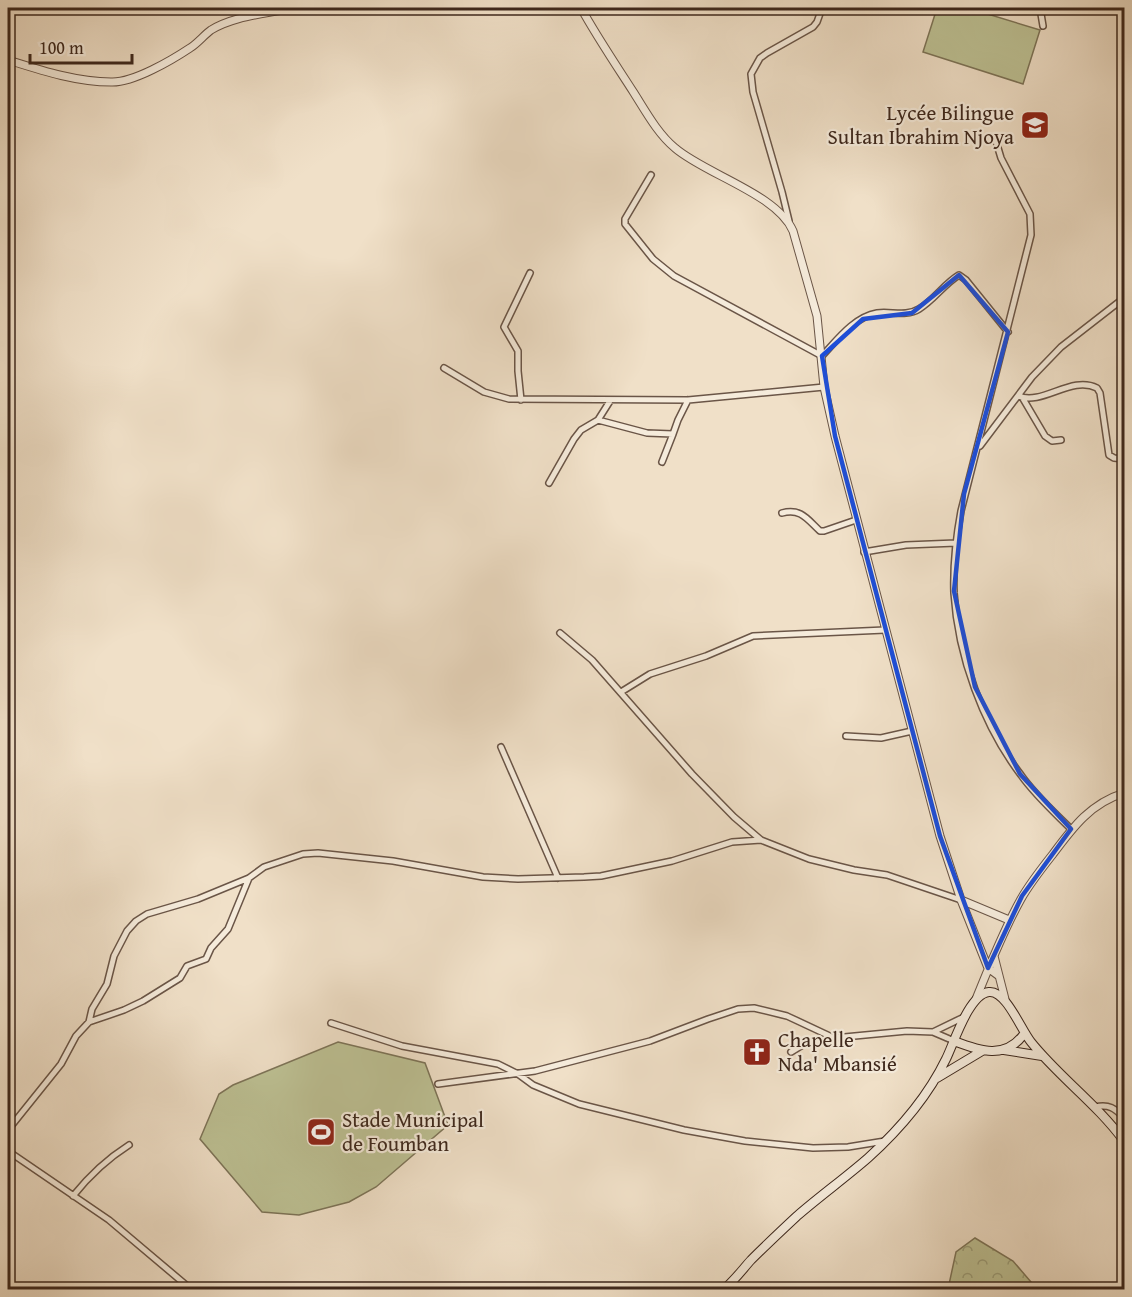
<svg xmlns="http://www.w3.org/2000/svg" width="1132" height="1297" font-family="'Gentium Book Plus',serif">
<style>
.forest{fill:url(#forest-crowns);stroke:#7d7458;stroke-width:1.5}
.pitch{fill:#bdc194;stroke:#7d7458;stroke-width:1.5}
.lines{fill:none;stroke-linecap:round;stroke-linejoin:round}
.minor-casing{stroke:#6a5547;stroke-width:8}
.tertiary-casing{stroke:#6a5547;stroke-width:9}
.secondary-casing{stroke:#3d271c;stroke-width:10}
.minor{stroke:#f5ebdb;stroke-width:5}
.tertiary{stroke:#f5ebdb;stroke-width:7}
.secondary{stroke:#f5ebdb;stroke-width:8}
.marked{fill:none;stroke:#1d4ed8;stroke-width:4.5;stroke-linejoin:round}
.labels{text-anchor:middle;stroke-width:4.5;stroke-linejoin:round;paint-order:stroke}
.poi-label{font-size:21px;fill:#3d271c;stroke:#f5ebdb;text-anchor:start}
</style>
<defs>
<pattern id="forest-crowns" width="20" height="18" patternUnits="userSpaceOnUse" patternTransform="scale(1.5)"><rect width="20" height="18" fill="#bdc194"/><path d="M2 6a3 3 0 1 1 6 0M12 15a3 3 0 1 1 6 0" fill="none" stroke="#9b9d78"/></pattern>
</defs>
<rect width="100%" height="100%" fill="#f0e0c8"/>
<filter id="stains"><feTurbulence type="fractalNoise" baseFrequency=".00333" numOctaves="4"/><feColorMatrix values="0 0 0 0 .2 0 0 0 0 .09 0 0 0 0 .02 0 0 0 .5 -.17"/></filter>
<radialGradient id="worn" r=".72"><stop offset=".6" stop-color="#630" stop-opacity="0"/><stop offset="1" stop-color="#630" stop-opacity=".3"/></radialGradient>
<path class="forest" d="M975,1238L1013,1261L1037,1289H948L956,1252Z"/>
<path class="pitch" d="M937,8H968L1040,30L1023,84L923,52Z
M338,1042L425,1063L448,1125L376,1187L349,1202L299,1215L262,1212L200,1139L219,1094L233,1085Z"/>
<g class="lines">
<g class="minor-casing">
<path id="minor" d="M1040,8L1043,26
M995,138L1001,158L1030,214L1031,235L961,511C956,538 953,565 954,593C958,656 983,725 1021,775C1035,795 1054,812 1071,829
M651,175L625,219V224L653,259L674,276L822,356C837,340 854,317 877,313C891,311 906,317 919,309C934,300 944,284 959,275L966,280L1008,332
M789,221L782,192L753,92L751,74L760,58L767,53L813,27L817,22L822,8
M444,368L484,392L509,399L688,400L824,387
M1018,396C1043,406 1071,375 1097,388L1100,393L1109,455L1114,458L1124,459
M1022,397L1045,436L1052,441L1061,440
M521,400L518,371V351L504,327L530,273
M598,420L647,433L673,434L678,420L688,400
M980,446L1032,377L1061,347L1124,298
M662,462L673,434
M549,483L574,439L581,430L598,420L610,401
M782,513C801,508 807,519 820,531H824L856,520
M864,552L906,545L956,543
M560,633L592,660L692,774L734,817L761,840L809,859L854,870L887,875L961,900
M621,692L650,674L706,656L753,636L885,630
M846,736L881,738L912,731
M501,747L558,878
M89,1022L124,1010L143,1001L180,978L187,966L206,959L211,948L228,929L249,878
M331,1023L402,1046L498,1064L518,1074L533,1085L579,1104L684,1130L745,1141L813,1148L848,1147L885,1141
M933,1032L964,1017
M791,1052L804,1044L832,1038
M438,1084L535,1071L650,1041L708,1019L738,1009L754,1008L787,1016L834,1038L907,1031L933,1032L954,1041
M1095,1107C1109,1104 1115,1108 1124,1118
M8,1130L61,1064L76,1036L89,1022L92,1009L107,984L114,956L127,931L136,921L147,914L198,899L249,878L264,867L303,854L318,853L393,861L483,877L518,879L584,877L601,876L672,861L732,842L761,840
M8,1151L109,1220L192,1290
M73,1196C89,1176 107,1159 129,1145"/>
</g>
<g class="tertiary-casing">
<path id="tertiary" d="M581,8C597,37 616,65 634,93C646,112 658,134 675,148C705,174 777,194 793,231L817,316L824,387L835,436L940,836L961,900L988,968L999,976
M8,60C40,70 76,82 111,82C133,83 172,60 190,48C198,43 204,35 211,30C234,16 265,14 291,8
M961,900L1009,920
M994,956L1005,999
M976,999C990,965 1003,931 1021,899C1030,883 1042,868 1053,854C1073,827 1091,803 1124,793"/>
</g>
<g class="secondary-casing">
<path id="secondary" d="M954,1041C980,1051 1005,1060 1024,1034
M1004,1050L1042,1056
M937,1078L982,1051
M723,1290C734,1281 742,1270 751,1260C766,1245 782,1230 797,1216C820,1196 845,1178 868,1158C899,1130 928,1096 946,1059C954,1043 969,994 989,992C1006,990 1021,1030 1031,1042C1059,1077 1097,1104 1124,1141"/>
</g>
<use href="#minor" class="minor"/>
<use href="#tertiary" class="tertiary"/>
<use href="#secondary" class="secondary"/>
</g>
<path class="marked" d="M959,275L1008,332L964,494L954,591L975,687L1020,774L1071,829L1022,896L988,968L940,836L835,436L822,356L863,319L912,313Z"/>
<defs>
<g id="school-square" transform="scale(1.5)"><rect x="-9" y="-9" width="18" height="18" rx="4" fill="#8f2418" stroke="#f5ebdb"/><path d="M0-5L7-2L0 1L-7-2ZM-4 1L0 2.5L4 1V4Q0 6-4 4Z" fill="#fff"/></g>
<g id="church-square" transform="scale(1.5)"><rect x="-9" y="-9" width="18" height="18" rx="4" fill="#8f2418" stroke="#f5ebdb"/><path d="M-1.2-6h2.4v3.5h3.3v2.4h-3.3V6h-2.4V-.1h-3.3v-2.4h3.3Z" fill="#fff"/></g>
<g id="stadium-square" transform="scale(1.5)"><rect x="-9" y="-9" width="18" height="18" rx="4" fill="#8f2418" stroke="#f5ebdb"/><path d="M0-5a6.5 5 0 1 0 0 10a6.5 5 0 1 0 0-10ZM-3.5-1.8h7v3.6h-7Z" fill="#fff"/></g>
</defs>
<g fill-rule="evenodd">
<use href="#school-square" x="1035" y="125"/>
<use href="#church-square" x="757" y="1052"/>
<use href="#stadium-square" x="321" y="1132"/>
</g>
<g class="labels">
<g class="poi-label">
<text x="1014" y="120" text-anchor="end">Lycée Bilingue<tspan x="1014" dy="24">Sultan Ibrahim Njoya</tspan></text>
<text x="778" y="1047">Chapelle<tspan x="778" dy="24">Nda' Mbansié</tspan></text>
<text x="342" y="1127">Stade Municipal<tspan x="342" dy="24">de Foumban</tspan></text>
</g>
</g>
<rect width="1132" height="1297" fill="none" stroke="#f0e0c8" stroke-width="30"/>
<rect x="9" y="9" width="1114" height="1279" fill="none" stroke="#3d271c" stroke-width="3"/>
<rect x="15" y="15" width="1102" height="1267" fill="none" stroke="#3d271c" stroke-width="1.5"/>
<path d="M30 54v9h102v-9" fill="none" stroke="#3d271c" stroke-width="3"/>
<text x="39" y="54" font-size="18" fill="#3d271c" stroke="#f5ebdb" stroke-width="4.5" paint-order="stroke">100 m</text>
<rect width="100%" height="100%" filter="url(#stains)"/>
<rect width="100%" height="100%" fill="url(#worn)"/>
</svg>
